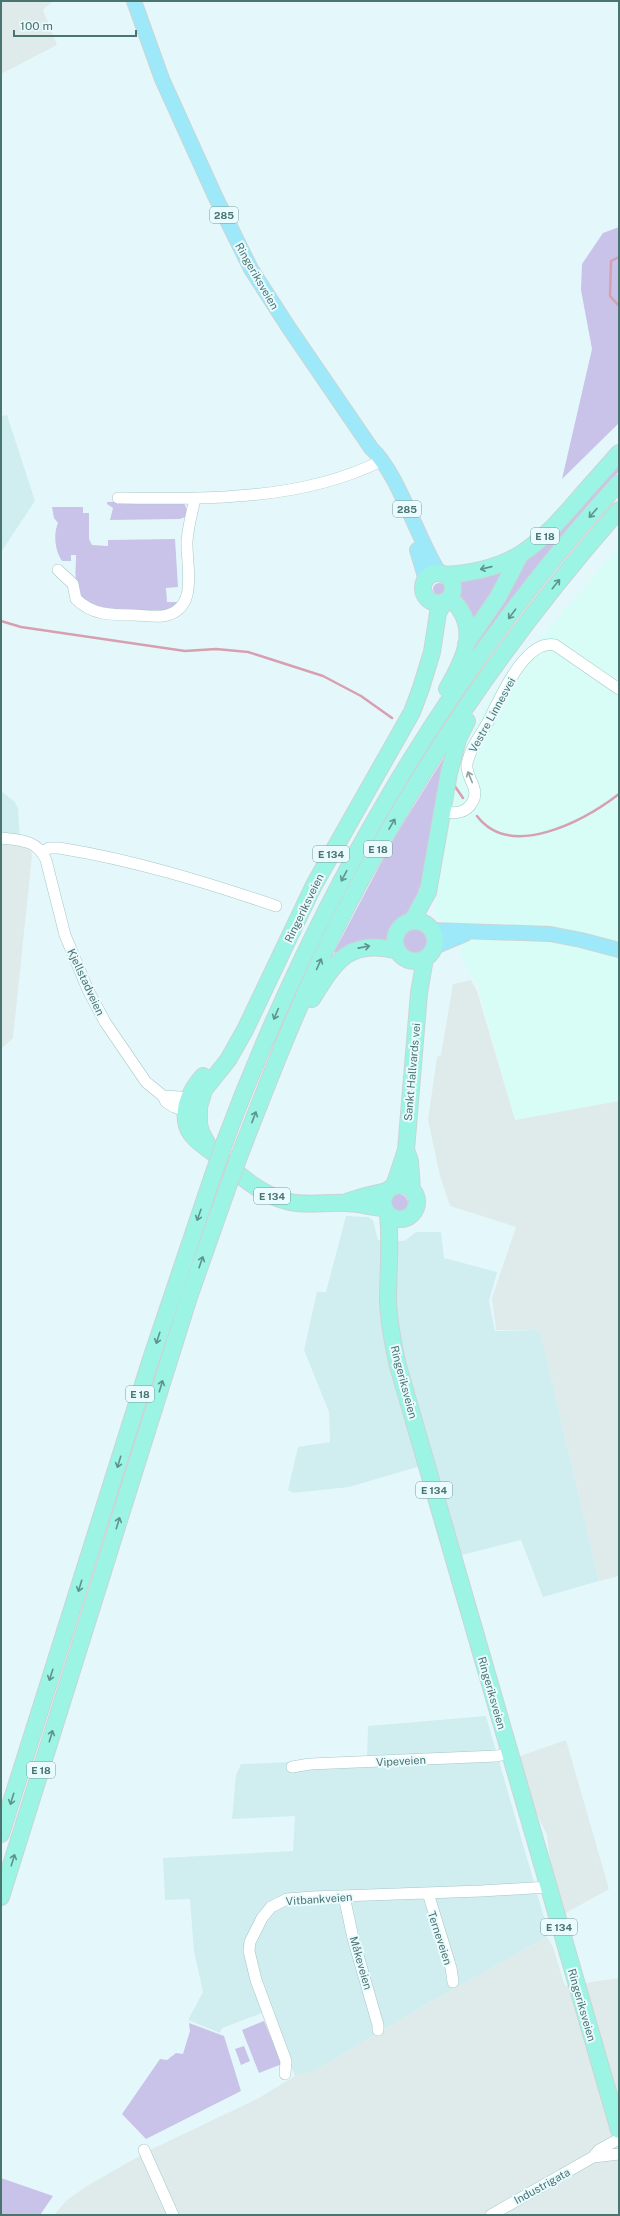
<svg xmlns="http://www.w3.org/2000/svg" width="620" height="2216" font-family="'Public Sans',sans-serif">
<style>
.residential{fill:#d0edf0}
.commercial{fill:#d8fcf6}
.industrial{fill:#dfebeb}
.green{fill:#c9c3e9}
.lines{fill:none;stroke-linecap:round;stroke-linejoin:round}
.stream{stroke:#d6a0b0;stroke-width:2.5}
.minor-casing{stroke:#a6c7c7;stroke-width:12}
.major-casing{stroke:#c9d5d4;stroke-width:16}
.highway-casing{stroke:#c9d5d4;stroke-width:18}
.minor{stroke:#fff;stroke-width:11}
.major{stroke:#9ee9f9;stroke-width:14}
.highway{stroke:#9cf4e4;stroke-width:16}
.highway-bridge-casing{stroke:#c9d5d4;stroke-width:18;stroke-linecap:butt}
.highway-bridge{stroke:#9cf4e4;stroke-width:16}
.oneway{stroke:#5e948d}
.oneway2{stroke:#89a5a2}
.labels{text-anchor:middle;stroke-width:4;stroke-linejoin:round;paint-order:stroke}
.shield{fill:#eafbff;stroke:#7a9c9b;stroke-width:1}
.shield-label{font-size:10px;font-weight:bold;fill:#4a7470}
.street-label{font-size:11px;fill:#4a7470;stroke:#eafbff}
</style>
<rect width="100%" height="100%" fill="#e4f8fc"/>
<path class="residential" d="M7,415L35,501L1,552V416Z
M1,791L15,802L18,809L20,839L1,838Z
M346,1216L368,1217L373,1220L378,1240L404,1241L416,1232H441L444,1258L497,1272L489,1301L495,1331L540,1330L599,1581L543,1597L521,1540L458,1556L431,1463L349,1487L293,1493L288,1490L298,1447L330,1442L329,1412L304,1350L317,1292H326Z
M486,1716L548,1931L547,1937L434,2000L316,2070L295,2076L270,2010L222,2028L220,2033L188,2020L203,1992L194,1952L190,1899L165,1900L163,1858L293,1851L295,1816L232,1819L236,1775L241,1764L367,1759L368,1726Z"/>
<path class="commercial" d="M619,546V1101L515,1120L478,987L461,958L460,927L436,919L434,889L459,755L493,694Z"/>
<path class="industrial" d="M1,1H53L43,10L57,45L1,74Z
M1,838L31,849L32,856L13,1038L1,1049Z
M471,980L477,991L515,1120L619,1101V1576L599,1581L540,1330H496L492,1298L516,1227L450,1206L440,1176L428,1120L437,1057L441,1055L453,984Z
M566,1740L609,1889L557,1918L547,1835L528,1796L517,1757Z
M547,1937L553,1947L565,1986L619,1978V2215H54L66,2201L85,2187L150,2150L257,2099L295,2076L316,2070L434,2000Z"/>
<path class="green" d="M619,227V423L562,479L592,349L581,290L582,264L603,233Z
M619,459V471L519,589L468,659L467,657L514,572Z
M180,501L185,505L187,510L185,517L180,519L110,520L113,508L107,504V502Z
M52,507H83V513H89V539L92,545L108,546V540L175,539L178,587L166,588L167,602H178L175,607L168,610C144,609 88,616 78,590C74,580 76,566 76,555H71V561H62C55,551 53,534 58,523L54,518Z
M509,565L473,627C471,614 466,607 460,597C458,594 458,585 457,581Z
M433 589a6 6 0 1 1 12 0a6 6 0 1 1-12 0Z
M448,751L422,881L411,911L395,924L388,940L339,956L334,952L394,838Z
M402 941a13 13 0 1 1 26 0a13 13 0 1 1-26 0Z
M390 1203a9 9 0 1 1 18 0a9 9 0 1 1-18 0Z
M264,2021L282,2064L259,2073L242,2030Z
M189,2023L224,2036L241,2091L146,2139L122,2114L160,2059L167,2060L176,2053L183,2054L190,2031Z
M244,2046L250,2061L241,2065L235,2049Z
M1,2178L53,2196L40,2215H1Z"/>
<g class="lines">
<path class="stream" d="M619,257L611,261L610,296L619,306
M1,621L21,627L185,651L216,649L248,652L323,676L361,696L392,718
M454,785L463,798
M477,816C511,861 585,820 619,794"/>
<g class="minor-casing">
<path id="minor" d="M118,498C206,499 301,501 381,461
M58,570L73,584L76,599C92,615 111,615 133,615C142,615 153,617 163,616C200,610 186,566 187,541C188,527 192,512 195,499
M441,812C454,813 466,815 473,801C480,788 465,777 467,764C470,747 482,734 489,720C500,698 525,639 555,645L619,689
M1,838C20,840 38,840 46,860L65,935L88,990L105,1022L146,1082L163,1096L166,1102L174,1107L187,1111L192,1109
M43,852L49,848H59C134,860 205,882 276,906
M163,1096L180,1097L193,1103
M292,1767L310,1764L497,1756L510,1753
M428,1893L451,1968L453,1982
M344,1896L353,1938L378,2025V2030
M285,2074L286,2061L256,1980L249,1951L250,1942L262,1918L271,1907L287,1899L313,1897L481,1891L548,1887
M144,2150L173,2215
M593,2157L619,2154
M491,2215L593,2157L599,2150L619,2139"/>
</g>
<g class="major-casing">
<path id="major" d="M134,1L162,79L215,196L251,269L289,328L371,448C399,474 417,539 440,574
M417,550L426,580
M432,930L550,934L581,940L619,950
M434,947L465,934"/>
</g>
<g class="highway-casing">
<path id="highway" d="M423 588a15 15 0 1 1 30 0a15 15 0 1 1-30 0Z
M444,575C513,571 537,547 580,497C593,482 606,468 619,453
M466,644L498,597L520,555
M447,689C465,658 481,626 450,598
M395 941a20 20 0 1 1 40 0a20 20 0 1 1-40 0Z
M412,921L428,892L449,773L458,739L467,721
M312,999C336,960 350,938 398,951
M203,1076C191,1089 182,1108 187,1126C191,1138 203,1145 212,1152C237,1172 257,1194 290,1202C308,1206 326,1202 345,1203C357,1203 371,1207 384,1208
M225,1141C315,901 445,673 619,483
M406,1150L410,1161L412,1190
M212,1152L201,1132L199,1124V1107L204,1090L228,1060L245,1030L314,885L412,712L421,688L432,652L438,613L444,602
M240,1154C271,1074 302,994 341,918C416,771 510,634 619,510
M383 1202a17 17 0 1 1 34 0a17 17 0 1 1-34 0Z
M394,1186L406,1150L419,993L425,958
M346,1202L365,1196L387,1191
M388,1215C391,1244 388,1272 388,1301C389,1323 393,1344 398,1366L619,2130
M1,1834L151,1359L212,1178
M1,1897L189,1297L226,1192"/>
</g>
<use href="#minor" class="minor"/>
<use href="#major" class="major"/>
<use href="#highway" class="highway"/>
<g class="highway-bridge-casing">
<path id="highway-bridge" d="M212,1178L225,1141
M226,1192L240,1154"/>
</g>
<use href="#highway-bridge" class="highway-bridge"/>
</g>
<defs><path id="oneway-shaft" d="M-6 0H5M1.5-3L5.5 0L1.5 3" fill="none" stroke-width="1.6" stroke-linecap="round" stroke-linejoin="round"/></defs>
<g class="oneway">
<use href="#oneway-shaft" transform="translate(593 513) rotate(131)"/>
<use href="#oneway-shaft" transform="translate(486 568) rotate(167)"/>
<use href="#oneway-shaft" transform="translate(556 584) rotate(-51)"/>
<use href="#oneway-shaft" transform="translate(512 614) rotate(127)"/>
<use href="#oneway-shaft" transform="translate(392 824) rotate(-60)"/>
<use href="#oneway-shaft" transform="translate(344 876) rotate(118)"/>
<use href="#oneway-shaft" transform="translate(364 947) rotate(-11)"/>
<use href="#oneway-shaft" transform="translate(319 964) rotate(-66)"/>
<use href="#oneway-shaft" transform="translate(276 1014) rotate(113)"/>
<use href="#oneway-shaft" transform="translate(254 1117) rotate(-69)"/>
<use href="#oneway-shaft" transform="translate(199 1215) rotate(109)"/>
<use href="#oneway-shaft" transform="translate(201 1262) rotate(-71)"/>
<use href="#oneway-shaft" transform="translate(158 1338) rotate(108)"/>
<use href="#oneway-shaft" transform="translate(161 1386) rotate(-73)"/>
<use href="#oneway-shaft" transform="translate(119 1462) rotate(107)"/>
<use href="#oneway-shaft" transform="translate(118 1523) rotate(-73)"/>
<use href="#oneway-shaft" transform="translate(80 1586) rotate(107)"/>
<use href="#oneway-shaft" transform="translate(51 1675) rotate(108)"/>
<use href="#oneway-shaft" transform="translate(51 1736) rotate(-73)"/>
<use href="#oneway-shaft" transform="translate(12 1799) rotate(107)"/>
<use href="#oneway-shaft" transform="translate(13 1860) rotate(-73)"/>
</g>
<use class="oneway2" href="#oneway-shaft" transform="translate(470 777) rotate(-112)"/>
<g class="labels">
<g class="shield">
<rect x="210" y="207" width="28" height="16" rx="3"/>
<rect x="393" y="501" width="28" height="16" rx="3"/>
<rect x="531" y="528" width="28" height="16" rx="3"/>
<rect x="364" y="841" width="28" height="16" rx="3"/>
<rect x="313" y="846" width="36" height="16" rx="3"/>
<rect x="254" y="1188" width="36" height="16" rx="3"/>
<rect x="126" y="1386" width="28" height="16" rx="3"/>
<rect x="416" y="1482" width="36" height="16" rx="3"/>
<rect x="27" y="1762" width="28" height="16" rx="3"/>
<rect x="541" y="1919" width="36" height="16" rx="3"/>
</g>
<g class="shield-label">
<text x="224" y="219">285</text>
<text x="407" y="513">285</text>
<text x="545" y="540">E 18</text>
<text x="378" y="853">E 18</text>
<text x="331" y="858">E 134</text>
<text x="272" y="1200">E 134</text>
<text x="140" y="1398">E 18</text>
<text x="434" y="1494">E 134</text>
<text x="41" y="1774">E 18</text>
<text x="559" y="1931">E 134</text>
</g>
<g class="street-label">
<text transform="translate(257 276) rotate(60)" y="4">Ringeriksveien</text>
<text transform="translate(492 715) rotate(-61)" y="4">Vestre Linnesvei</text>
<text transform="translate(304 908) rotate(-64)" y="4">Ringeriksveien</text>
<text transform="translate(86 982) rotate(65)" y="4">Kjellstadveien</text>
<text transform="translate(412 1072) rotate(-85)" y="4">Sankt Hallvards vei</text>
<text transform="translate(404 1382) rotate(75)" y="4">Ringeriksveien</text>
<text transform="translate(492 1693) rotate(74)" y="4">Ringeriksveien</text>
<text transform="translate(401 1761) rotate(-3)" y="4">Vipeveien</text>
<text transform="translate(319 1899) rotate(-4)" y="4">Vitbankveien</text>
<text transform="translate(440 1938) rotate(72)" y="4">Terneveien</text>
<text transform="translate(361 1963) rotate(74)" y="4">Måkeveien</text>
<text transform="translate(582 2005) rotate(74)" y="4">Ringeriksveien</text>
<text transform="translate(542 2186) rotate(-29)" y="4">Industrigata</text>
</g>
</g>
<rect width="620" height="2216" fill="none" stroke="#4a7470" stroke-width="4"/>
<path d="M14 30v6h122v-6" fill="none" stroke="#4a7470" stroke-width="2"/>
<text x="20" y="30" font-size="12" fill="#4a7470" stroke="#eafbff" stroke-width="3" paint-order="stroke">100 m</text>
</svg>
